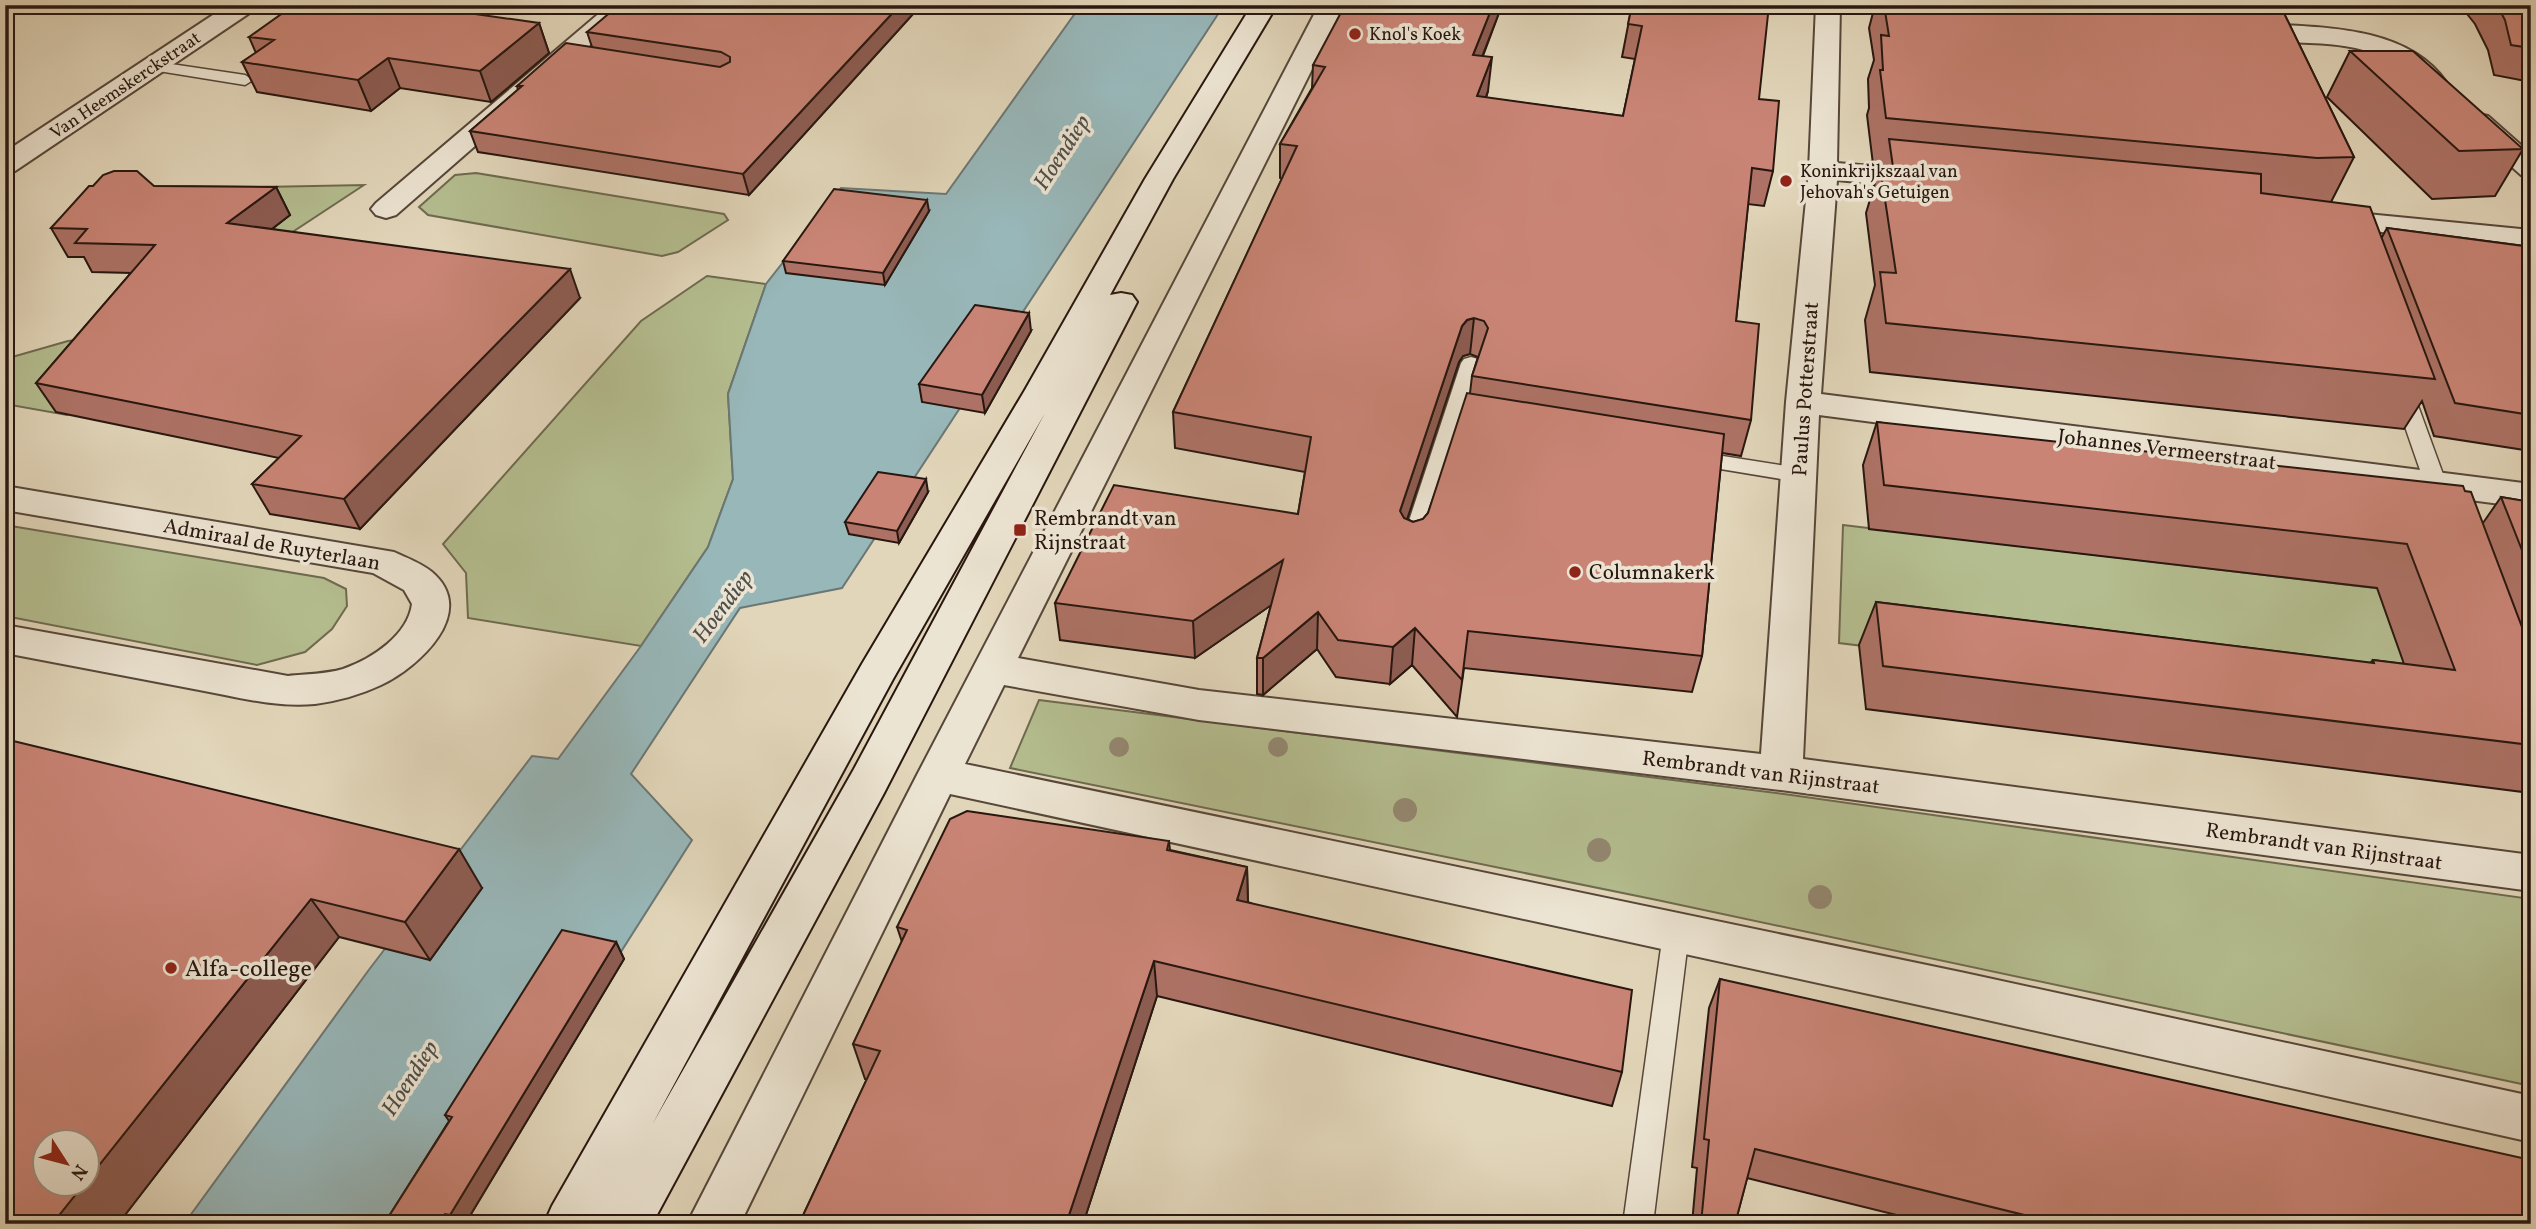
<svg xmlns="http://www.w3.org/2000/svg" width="2536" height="1229" font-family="Vollkorn,serif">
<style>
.green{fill:#b4bd8f;stroke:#6e6a50;stroke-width:2}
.water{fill:#98b7b9;stroke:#6b7775;stroke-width:2}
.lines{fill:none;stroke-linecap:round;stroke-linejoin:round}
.service-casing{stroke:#56473a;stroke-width:3}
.minor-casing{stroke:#56473a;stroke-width:4}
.secondary-casing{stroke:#281710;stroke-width:4}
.service{fill:#ece4d2;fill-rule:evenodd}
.minor{fill:#ece4d2;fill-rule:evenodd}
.secondary{fill:#ece4d2;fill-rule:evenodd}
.tree{fill:#938871}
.wall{fill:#ad7265;stroke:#281710;stroke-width:2;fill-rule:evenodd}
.shaded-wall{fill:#8d5c52;stroke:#281710;stroke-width:2}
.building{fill:#c98475;stroke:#281710;stroke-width:2}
.poi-dot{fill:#8f2418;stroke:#ece4d2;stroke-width:2.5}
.labels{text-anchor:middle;stroke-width:7;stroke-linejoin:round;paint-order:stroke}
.far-poi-label{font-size:18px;fill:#281710;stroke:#ece4d2;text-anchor:start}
.far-street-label{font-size:18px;fill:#281710;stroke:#ece4d2}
.street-label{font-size:21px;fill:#281710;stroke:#ece4d2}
.poi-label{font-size:21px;fill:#281710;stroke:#ece4d2;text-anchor:start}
.water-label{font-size:23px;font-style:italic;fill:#4f4f4b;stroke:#ece4d2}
.near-poi-label{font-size:24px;fill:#281710;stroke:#ece4d2;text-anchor:start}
</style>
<rect width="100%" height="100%" fill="#e2d6ba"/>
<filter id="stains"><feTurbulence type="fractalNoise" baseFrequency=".00286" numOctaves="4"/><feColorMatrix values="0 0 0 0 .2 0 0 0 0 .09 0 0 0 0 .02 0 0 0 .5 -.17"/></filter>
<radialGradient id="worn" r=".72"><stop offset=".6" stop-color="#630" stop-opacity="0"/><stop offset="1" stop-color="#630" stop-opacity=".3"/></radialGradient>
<path class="green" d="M476,173L724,214L728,220L678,252L662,256L428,215L419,207L455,175Z
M364,185L256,256L67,415L5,404V359L68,341L143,331L261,187Z
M707,276L766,284L728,394L733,479L708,547L641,646L468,618L466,573L443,544L641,321Z
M5,525L324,578L346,589L347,606L332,629L305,652L257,665L5,616Z
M1843,525L2408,592L2452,718L1839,643Z
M1039,700L1791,795L2531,899V1086L1657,900L1010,768Z"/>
<path class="water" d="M1081,5H1224L842,588L740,608L631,774L692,840L448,1224H184L368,971L532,756L558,759L641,646L708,547L733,479L728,394L766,284L841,188L946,194Z"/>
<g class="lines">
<g class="service-casing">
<path id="service" d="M1505,5H1534L1535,7L1528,11L1507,8Z
M151,61L245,75L253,80L245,85L146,69L143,66Z
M1471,357L1478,359L1481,363L1465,414L1495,419L1498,424L1495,429L1488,430L1461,426L1422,548L1419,553L1411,556L1403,553L1400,548L1461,363L1464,359Z
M2402,383L2409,385L2412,389L2452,499L2449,504H2433L2430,499L2392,389L2395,385Z
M1691,451L1799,468L1806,470L1809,475L1806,480L1799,482L1684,463L1681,458L1684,453Z
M1676,922L1686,925L1689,933L1653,1224H1623L1663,933L1666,925Z"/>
</g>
<g class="minor-casing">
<path id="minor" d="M228,5H257L254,10L15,171L5,173V152Z
M609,5H636L396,215L386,218L376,215L371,209L376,203Z
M1319,5H1344L1018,658L1199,690L1761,754L1786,402L1809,170L1816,5H1840L1837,163L1929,171L1939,174L1943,180L1939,186L1929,189L1837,180L1821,394L2531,484V508L1819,415L1803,759L2531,855V891L1781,790L1199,720L1004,685L965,764L1965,973L2531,1096V1142L1965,1015L950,794L740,1224H687L917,775Z
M2243,23C2308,28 2404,21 2446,82L2442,88C2420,93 2400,64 2378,55C2332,36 2281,48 2234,36L2230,31L2234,26Z
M2478,114L2488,116L2531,154V178L2521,175L2468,128L2464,122L2468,116Z
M2326,210L2531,230V248L2316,225L2311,219L2316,213Z
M5,486L394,552C407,558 421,563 432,572C479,612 419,667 381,685C360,695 337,701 315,704C274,708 234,696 194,689C131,677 68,665 5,653V625L288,676C306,674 326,674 343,669C372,659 408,635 412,604L404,590L373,573L5,510Z"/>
</g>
<g class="secondary-casing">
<path id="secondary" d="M1252,5H1277L1173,179L1110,295L1121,293L1132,295L1137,302L884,793L652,1224H544L552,1206L862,664L1025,390L1145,179ZM1045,413L854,769L652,1125L893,679Z"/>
</g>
<use href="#service" class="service"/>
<use href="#minor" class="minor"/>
<use href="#secondary" class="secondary"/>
</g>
<g class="tree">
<circle cx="1119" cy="747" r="10"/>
<circle cx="1278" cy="747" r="10"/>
<circle cx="1405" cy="810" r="12"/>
<circle cx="1599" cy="850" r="12"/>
<circle cx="1820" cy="897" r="12"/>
</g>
<path class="wall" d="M1502,5L1483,56L1488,91L1486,98L1623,116L1635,59L1622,57L1632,5L1759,99L1773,171L1764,206L1748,204L1736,321L1751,420L1741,456L1722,453L1702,656L1692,692L1464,668L1457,717L1412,665L1390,684L1336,677L1317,649L1263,695L1257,694V658L1271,605L1195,658L1060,640L1055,603L1298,514L1305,472L1175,448L1173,412L1282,179L1280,178V144L1312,88L1313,65ZM1470,354L1478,357L1472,376L1470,393L1428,513L1423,519L1413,522L1407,519L1459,362L1463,356Z
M1875,5H2280L2354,157L2331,202L2382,237L2387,228L2531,247V451L2434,436L2422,401L2404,429L1870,372L1865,320L1875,285L1866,213L1880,166L1882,165L1873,164L1867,115L1869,108L1868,79L1874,60L1869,28Z
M2460,5H2531V82L2494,75L2488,50L2475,24Z
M913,14L749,195L478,152L470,131L518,90L517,86L592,47L587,32Z
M539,23L549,53L491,102L400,88L371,111L257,92L242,62L256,53L249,37Z
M2350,51L2523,149L2495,196L2432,199L2327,97Z
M93,186L276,187L290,215L272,229L580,298L360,529L270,514L252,484L279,458L56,412L36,383L131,273L92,272L84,257H68L51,228Z
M929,211L885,285L786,273L783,261Z
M1031,331L985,413L922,402L919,384Z
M1877,422L2483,523L2501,497L2531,502V793L1866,709L1859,645L1876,602L2370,663L2373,660L2404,664L2377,588L1869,529L1863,465Z
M928,492L899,543L849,534L845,522Z
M5,739L482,888L430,960L339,937L118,1224H5Z
M1169,841L1170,850L1247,867L1248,902L1622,1072L1612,1106L1157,996L1083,1224H799L867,1079H865L853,1044L902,942L897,927Z
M616,942L624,959L465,1224H384L449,1121L445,1115Z
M1720,979L2531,1224H1933L1747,1178L1735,1224H1692L1697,1168L1692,1167L1709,1008Z"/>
<path class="shaded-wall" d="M900,5H912L913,14L749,195L743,174Z
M1493,5H1502L1470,88L1473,55Z
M539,23L549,53L491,102L480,71Z
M1492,57L1488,91L1474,130L1477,96Z
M388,58L400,88L371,111L358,80Z
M276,187L290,215L242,252L227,223Z
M927,200L929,211L885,285L883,273Z
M570,269L580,298L360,529L344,499Z
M1029,313L1031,331L985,413L982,395Z
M1474,318L1470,354L1463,356L1459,362L1398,547L1400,511L1462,326L1467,320Z
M926,479L928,492L899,543L897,531Z
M1283,560V597L1195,658L1193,621Z
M1318,612L1317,649L1263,695V658Z
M1415,628L1412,665L1390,684L1393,647Z
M459,849L482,888L430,960L405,922Z
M1247,867L1248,904L1237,900Z
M311,899L339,937L118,1224H52L84,1184H88V1179Z
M616,942L624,959L465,1224H457L450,1215Z
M1154,961L1157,996L1083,1224H1066Z
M445,1214L453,1224H439Z"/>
<path class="building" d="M294,5H412L539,23L480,71L388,58L358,80L242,62L274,40L249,37Z
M619,5H900L743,174L470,131L522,86H517L566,43L720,67L730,62V57L721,52L587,32Z
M1345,5H1493L1473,55L1492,57L1477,96L1623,116L1642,26L1628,24L1632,5H1769L1759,99L1779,101L1773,171L1752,168L1736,321L1759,324L1751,420L1472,376L1488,328L1484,321L1474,318L1467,320L1462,326L1400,511L1404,518L1413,522L1423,519L1428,513L1467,393L1724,434L1702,656L1468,631L1462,680L1415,628L1393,647L1338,640L1318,612L1263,658H1257L1283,560L1193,621L1055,603L1114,485L1298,514L1311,437L1173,412L1297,146L1280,144L1325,67L1313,65Z
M1884,5H2280L2354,157L2317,158L1886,118L1880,70H1883L1881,35L1889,36Z
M2497,5H2531V48L2511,45L2505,20Z
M2350,51H2413L2523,149L2459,151Z
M1889,139L2261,174V193L2370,207L2435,379L1886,323L1880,272L1896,273L1880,166L1893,167Z
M114,171H137L154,186L276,187L227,223L570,269L344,499L252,484L301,436L36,383L155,245L75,243L87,229L51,228L89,186H93L103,175Z
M834,189L927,200L883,273L783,261Z
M2387,228L2531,247V415L2455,403Z
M975,305L1029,313L982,395L919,384Z
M1877,422L2463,486L2465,491L2471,492L2531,651V745L1883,666L1876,602L2374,663L2373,660L2455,670L2407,544L1884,485Z
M878,472L926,479L897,531L845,522Z
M2501,497L2531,502V573Z
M5,739L459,849L405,922L311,899L88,1179V1142H46V1184H84L52,1224H5Z
M967,811L1169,841L1167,850L1247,867L1237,900L1632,990L1622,1072L1154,961L1066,1224H799L880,1051L853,1044L907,930L897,927L950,819Z
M562,930L616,942L450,1215L445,1214L439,1224H384L452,1117L445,1115Z
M1720,979L2531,1160V1224H2061L1755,1149L1735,1224H1701L1709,1140L1704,1139Z"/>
<g class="poi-dot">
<circle cx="1355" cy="34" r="7"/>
<circle cx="1786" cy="181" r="7"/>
<rect x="1013" y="523" width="14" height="14" rx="3.5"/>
<circle cx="1575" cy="572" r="7"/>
<circle cx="171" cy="968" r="7"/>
</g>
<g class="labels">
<g class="far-poi-label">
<text x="1369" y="40">Knol's Koek</text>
<text x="1800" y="177">Koninkrijkszaal van<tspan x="1800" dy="21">Jehovah's Getuigen</tspan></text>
</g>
<g class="far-street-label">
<text transform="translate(125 85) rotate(-34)" y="6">Van Heemskerckstraat</text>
</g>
<g class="street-label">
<text transform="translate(1805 389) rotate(-86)" y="7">Paulus Potterstraat</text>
<text transform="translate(2167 449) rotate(7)" y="7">Johannes Vermeerstraat</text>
<text transform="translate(272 544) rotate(10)" y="7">Admiraal de Ruyterlaan</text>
<text transform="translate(1761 772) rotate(7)" y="7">Rembrandt van Rijnstraat</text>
<text transform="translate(2324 846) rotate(8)" y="7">Rembrandt van Rijnstraat</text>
</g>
<g class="poi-label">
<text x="1034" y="525">Rembrandt van<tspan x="1034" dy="24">Rijnstraat</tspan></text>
<text x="1589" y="579">Columnakerk</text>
</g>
<g class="water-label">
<text transform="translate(1061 152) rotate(-57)" y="8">Hoendiep</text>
<text transform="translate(722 606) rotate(-53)" y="8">Hoendiep</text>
<text transform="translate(409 1078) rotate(-57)" y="8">Hoendiep</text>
</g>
<g class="near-poi-label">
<text x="185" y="976">Alfa-college</text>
</g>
</g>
<rect width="2536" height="1229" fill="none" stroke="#e2d6ba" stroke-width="28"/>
<rect x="7" y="7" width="2522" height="1215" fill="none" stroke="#281710" stroke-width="3.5"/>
<rect x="14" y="14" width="2508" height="1201" fill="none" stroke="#281710" stroke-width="2"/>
<g transform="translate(66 1163) rotate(126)"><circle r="33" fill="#ece4d2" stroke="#9e9284" stroke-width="2"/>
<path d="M0-5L12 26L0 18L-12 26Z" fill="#8f2418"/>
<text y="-10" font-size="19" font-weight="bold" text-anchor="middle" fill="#281710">N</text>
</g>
<rect width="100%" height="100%" filter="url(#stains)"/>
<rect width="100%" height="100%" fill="url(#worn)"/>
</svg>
